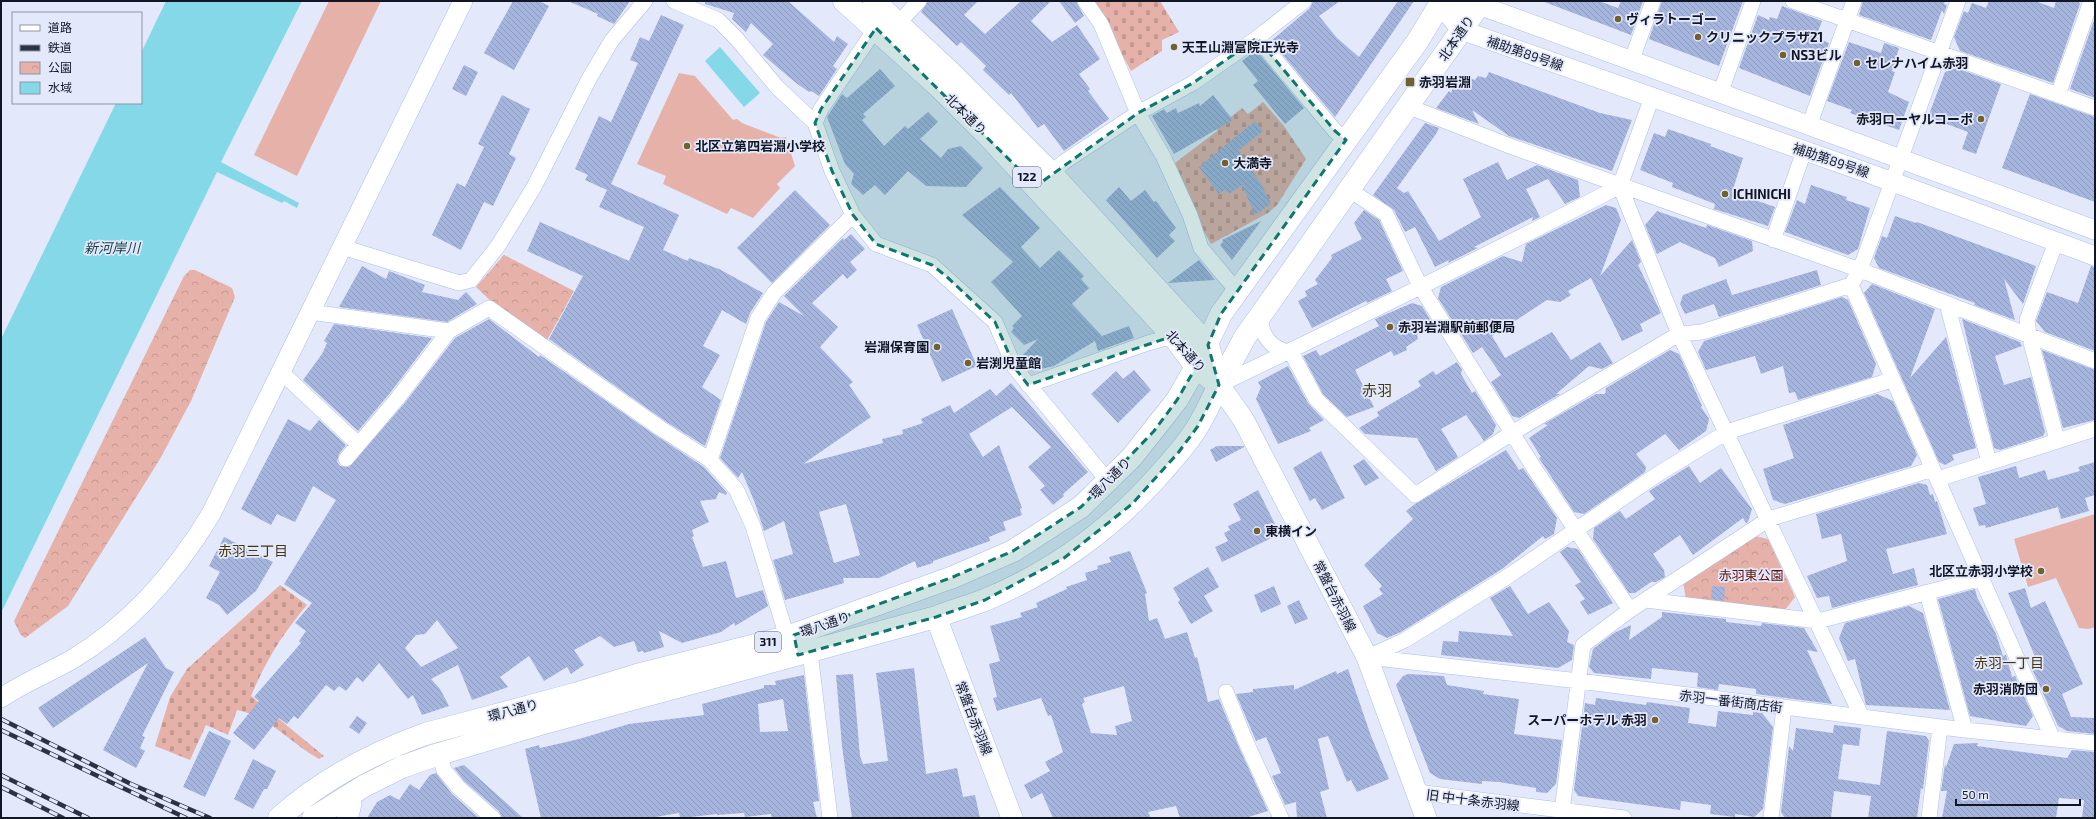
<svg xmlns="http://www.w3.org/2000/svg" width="2096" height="819" font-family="'Exo 2','Noto Sans JP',sans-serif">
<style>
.grass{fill:#e5b1a8}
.cemetery{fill:url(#cemetery-stones)}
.park{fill:url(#park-crowns)}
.water{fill:#85d8e7}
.building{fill:url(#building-back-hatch);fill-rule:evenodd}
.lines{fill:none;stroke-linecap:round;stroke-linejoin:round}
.minor-casing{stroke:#afbee8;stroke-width:16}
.tertiary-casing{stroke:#afbee8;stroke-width:20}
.secondary-casing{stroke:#afbee8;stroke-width:22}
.primary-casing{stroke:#afbee8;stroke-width:23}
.trunk-casing{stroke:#afbee8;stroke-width:23}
.minor{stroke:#fff;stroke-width:15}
.tertiary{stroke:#fff;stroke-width:19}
.secondary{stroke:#fff;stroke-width:21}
.primary{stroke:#fff;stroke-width:22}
.trunk{stroke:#fff;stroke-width:22}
.rail-casing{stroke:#2d3242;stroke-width:4.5}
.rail{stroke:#e3e9fb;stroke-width:3;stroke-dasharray:9;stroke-linecap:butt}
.marked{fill:#0f766e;fill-opacity:0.2;stroke:#0f766e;stroke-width:3;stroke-dasharray:8 5;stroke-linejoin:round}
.poi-dot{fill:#72602e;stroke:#e3e9fb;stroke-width:1.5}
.labels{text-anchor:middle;stroke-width:3.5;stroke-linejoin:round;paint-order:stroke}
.shield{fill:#e3e9fb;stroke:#505565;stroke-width:1}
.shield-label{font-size:12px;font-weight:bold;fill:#111625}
.poi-label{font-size:13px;font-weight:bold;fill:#111625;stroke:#e3e9fb;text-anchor:start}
.street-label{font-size:13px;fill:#111625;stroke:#e3e9fb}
.park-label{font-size:13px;fill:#5f0f09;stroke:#e3e9fb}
.water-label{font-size:14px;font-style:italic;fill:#183f46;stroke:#e3e9fb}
.neighbourhood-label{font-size:14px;fill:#45370e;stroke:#e3e9fb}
.quarter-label{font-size:15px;fill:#45370e;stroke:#e3e9fb}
</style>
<defs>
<pattern id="cemetery-stones" width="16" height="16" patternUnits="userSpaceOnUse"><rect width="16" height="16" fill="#e5b1a8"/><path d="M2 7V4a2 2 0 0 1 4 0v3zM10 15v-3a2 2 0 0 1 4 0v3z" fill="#c39890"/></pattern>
<pattern id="park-crowns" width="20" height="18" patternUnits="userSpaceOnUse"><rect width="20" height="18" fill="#e5b1a8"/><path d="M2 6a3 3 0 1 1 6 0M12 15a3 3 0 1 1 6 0" fill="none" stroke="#c39890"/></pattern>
<pattern id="building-back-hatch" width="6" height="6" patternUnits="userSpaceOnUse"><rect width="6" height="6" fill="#a6b5de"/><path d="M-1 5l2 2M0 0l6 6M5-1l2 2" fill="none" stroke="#8e9bbe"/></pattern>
</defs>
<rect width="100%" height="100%" fill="#e3e9fb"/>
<path class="grass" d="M329,1H381L297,176L254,155Z
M679,73L695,76L733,120L737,119L742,123L781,138L786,137L795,166L777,184L780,188L753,218L731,208L727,214L663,184L666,176L637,164Z
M2095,514V627L2089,629L2079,628L2056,578L2028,587L2014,539Z"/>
<path class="cemetery" d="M1093,1H1160L1179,32L1162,40V51L1131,71Z
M1263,102L1284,126L1306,159L1277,205L1268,213L1211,244L1204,232L1198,215L1175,163L1217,131V128L1242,108L1248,114Z
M280,585L307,605C281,636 267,659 251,696L324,756L319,759C290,743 271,717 237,710L228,735L206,725L190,760L155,746L170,697L187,669Z"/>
<path class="park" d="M504,255L574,291L546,342L494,304L476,287Z
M190,270H195L232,288L235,297L191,401L160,459L68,606L25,638L20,634L14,621L184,276Z
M1755,536L1768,539L1795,597L1785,610L1686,599L1683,582Z"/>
<path class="water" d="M166,1H302L221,162L299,203L297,208L284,201L282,203L217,172L1,613V339L116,103H141V53Z
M720,47L760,93L744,107L705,61Z"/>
<path class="building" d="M513,1H539L549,6L514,70L484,53Z
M568,1H630L614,24L597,16L598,14Z
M705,1H788L834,42L837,36L848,44L833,66L837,69L819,96L811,91L809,92L796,83L763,55L773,44L751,23L746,32L732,19L734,13L705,4Z
M928,1H978L964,15L985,34L1021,1H1051L1031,21L1052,42L1077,25L1100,59L1079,74L1090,89L1088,91L1109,119L1064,151L1044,124L1038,128L1011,93L1009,95L983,70L986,66L961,42L957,46L921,12Z
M1059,1H1076L1084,16L1075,23Z
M1313,1H1340L1319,16L1337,38L1359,57L1398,1H1414L1335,117L1271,41L1310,8Z
M1542,1H1599L1618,8L1621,1H1643L1631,35Z
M1662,1H1743L1719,66L1649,39Z
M1863,1H1945L1944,4L1947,5L1944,14L1942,10L1931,40L1859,15Z
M1989,1H2035L2054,8L2056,1H2078L2080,4L2053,83L1960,51L1954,37L1964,11L1968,13L1972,3L1986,8Z
M1782,6L1822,21L1816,37L1829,43L1810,96L1739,68L1758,15L1769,20L1770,17L1777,19Z
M661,15L684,25L611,184L679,215L663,250L688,261L689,258L719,269L763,293L750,313L746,324L722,310L703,346L720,355L702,387L721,400L705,446L665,421L549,339L583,276L527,251L540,222L629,261L644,227L599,207L607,190L585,180L588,175L575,169L599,116L611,122L638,63L630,60L640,37L649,41Z
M2094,20L2095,22V98L2070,89Z
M1849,42L1881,53L1884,43L1899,48L1892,71L1895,72L1888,92L1909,102L1899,130L1850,113L1852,110L1827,101Z
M1256,50L1304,108L1285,124L1253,85L1258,81L1242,61Z
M464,65L478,72L466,96L452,89Z
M1956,68L2001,84L1976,154L1962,149L1968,132L1928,117L1945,72Z
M880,69L895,86L863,114L866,117L862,120L884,146L905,126L908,129L928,112L938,122L920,139L941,158L948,149L961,146L983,168L966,187L926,186L908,171L885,195L875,185L863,195L851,184L854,174L845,164L827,117L842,94L847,98Z
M1489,72L1600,113L1632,120L1612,171L1509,136L1472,110L1479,124L1436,108L1449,91L1451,93L1456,78L1458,82L1467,81L1470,78L1475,80L1478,76L1486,78Z
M2030,94L2095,117V202L2002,168Z
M502,95L530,109L509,154L516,158L493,206L484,202L461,250L432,235L457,183L465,187L484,147L478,144Z
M1213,95L1233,120L1174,154L1152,116L1164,109L1167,113L1176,108L1178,113L1199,103L1200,106Z
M1255,121L1263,131L1238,151L1260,182L1271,204L1255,215L1242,185L1229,194L1225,190L1219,194L1199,167Z
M1425,123L1439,128L1436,134L1397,188L1404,193L1408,191L1439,241L1481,217L1463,179L1498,162L1507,180L1537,165L1578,180L1580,197L1565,204L1548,179L1526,189L1540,217L1532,221L1533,217L1474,247L1478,248L1448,263L1449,260L1435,267L1415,227L1405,232L1394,210L1373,195Z
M1668,129L1711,144L1710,146L1743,158L1732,192L1775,207L1768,226L1714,209L1715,204L1672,187L1673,183L1640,170L1654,133L1665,137Z
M1811,185L1847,197L1846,200L1870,208L1858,249L1848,255L1785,232L1797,200L1805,204Z
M1000,187L1040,228L1021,247L1040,268L1059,250L1084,276L1081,279L1089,288L1072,304L1102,336L1129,326L1134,338L1098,351L1095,341L1054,366L1032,371L1021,357L1038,339L1024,345L1011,332L1014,328L1012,326L1022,316L991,282L1013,262L962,215Z
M1119,187L1131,201L1145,190L1154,202L1156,201L1176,228L1169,235L1175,241L1157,258L1106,200Z
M795,190L830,225L772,283L737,248Z
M1606,205L1616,208L1621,220L1600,276L1632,240L1641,262L1638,265L1661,313L1640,324L1643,331L1622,341L1591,278L1568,291L1571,295L1560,302L1547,300L1492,336L1505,358L1552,332L1571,360L1600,342L1613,363L1602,369L1589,366L1556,394H1560L1519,418L1512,416L1491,382L1501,375L1482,347L1473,353L1438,298L1441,287L1503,256L1522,262L1526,244Z
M1364,210L1379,220L1403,271L1386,279L1392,291L1367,303L1366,301L1312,328L1298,301L1307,296L1305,291L1318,284L1315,280L1332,258L1331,255L1362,239L1354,223Z
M1657,211L1706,228L1707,225L1752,241L1753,251L1719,267L1715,258L1680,242L1657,254L1645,225Z
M1895,216L1916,223L1917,222L2036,266L2023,304L2004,279L2015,320L1974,305L1975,303L1879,268L1874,258L1882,236L1887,238Z
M1261,221L1232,260L1220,245L1223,242L1222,240Z
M851,234L865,249L850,262L857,270L847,279L843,274L812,303L838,327L820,347L853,382L849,385L871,417L803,464L883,443L882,439L903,434L902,430L923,423L921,419L950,405L954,413L990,389L996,396L1011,383L1088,472L1063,494L1064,496L1053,505L1040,490L1045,486L1028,467L1051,447L1012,407L969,434L983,457L999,445L1022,508L1020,509L1022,515L1003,522L1006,530L989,537L990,541L933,561V563L917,568L915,561L879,578H843L844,583L785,600L773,560L793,554L784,521L764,531L755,503L742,472L738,478L720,458L766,322L779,302L804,316L784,296L843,238L844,240ZM846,504L860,555L834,563L819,512Z
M1199,260L1215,280L1168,283Z
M362,266L386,279L389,271L425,285L422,292L458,300L466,292L477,304L447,322L339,307Z
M2091,266L2095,267V351L2045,332L2036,321L2047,292L2078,303Z
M1817,270L1821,285L1719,317L1714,304L1685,314L1680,304L1683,295L1726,279L1732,295Z
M1872,284L1935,309L1910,378L1946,337L1976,448L1952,455L1954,460L1945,465L1939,462L1864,293Z
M1842,297L1848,300L1876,364L1872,377L1798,400L1795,392L1789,393L1783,366L1761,374L1755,356L1706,370L1698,352L1704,341Z
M1412,303L1422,306L1434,326L1417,335L1418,339L1406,347L1407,350L1394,356L1391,351L1355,370L1374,407L1347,417L1323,394L1303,356L1316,350L1320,356L1379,326L1375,319Z
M952,309L977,366L942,382L917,325Z
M489,319L539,357L540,355L655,435L704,467L727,493L726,495L719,492L716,499L700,501L709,522L692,530L694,536L692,537L703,567L726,561L736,598L763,590L768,606L735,626L734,623L721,632L682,643L659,631L664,647L644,653L643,651L638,652L634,641L614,647L600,636L574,650L584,665L571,674L567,667L544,681L529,656L500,677L508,687L472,700L458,665L431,679L440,689L449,706L422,715L413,695L408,699L379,663L363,682L357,677L346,691L339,686L334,691L326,685L298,719L294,716L287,724L279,718L254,750L233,733L259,701L254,697L301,643L299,641L306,631L295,623L312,603L284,584L336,500L313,486L295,522L277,514L271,525L241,509L288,419L310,431L319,420L346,445L339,454L337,462L340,466L349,467L404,404L455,338ZM437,620L458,648L421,667L405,648L416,635L425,634Z
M1962,319L2020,342L2022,346L1995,356L2004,385L2031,377L2045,432L2043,436L2000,450L1994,448Z
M334,324L432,338L390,393L358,431L303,380L322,354L327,343L324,341Z
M1670,350L1679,354L1702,406L1701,407L1709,419L1706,431L1679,450L1665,434L1636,454L1646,467L1645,472L1584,514L1574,512L1539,458L1541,457L1529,438L1548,425L1544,424L1596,394H1605L1606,388Z
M2042,350L2095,370V420L2063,428Z
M1457,362L1462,370L1461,374L1472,393L1475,391L1496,425L1493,434L1484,441L1466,415L1441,429L1458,457L1436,471L1417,438L1365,434L1359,428L1379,416L1377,412L1421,386L1418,381L1433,371L1436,375Z
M1288,366L1308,403L1324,420L1309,428L1311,431L1278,444L1256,399L1261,387L1258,382Z
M1134,370L1151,390L1118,423L1091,394L1116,371L1123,379Z
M1877,394L1893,401L1917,455L1911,466L1785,504L1773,500L1763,469L1794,458L1783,425Z
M1217,446H1244V447L1216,462L1210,450Z
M1506,450L1519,470L1523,468L1557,518L1554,534L1545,539L1543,536L1502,569L1401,632L1387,638L1377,633L1363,606L1383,594L1379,589L1382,586L1364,565L1413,519L1406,511L1415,504Z
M1321,451L1345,498L1322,510L1315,498L1310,501L1293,468Z
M1364,459L1379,478L1365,486L1353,466Z
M2095,462V495L2085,498L2089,511L2061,519L2058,507L1986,528L1985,525L1979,526L1973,508L1986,504L1978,477L2016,466L2019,478L2045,470L2048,480L2080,471L2078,467Z
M1689,466L1700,483L1721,468L1752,509L1748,522L1746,523L1743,518L1693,555L1680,535L1653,554L1664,570L1665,577L1656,582H1651L1635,593H1629L1593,539L1594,528L1620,511L1626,519L1655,499L1649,491Z
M1919,483L1927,485L1930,495L1933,494L1935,502L1937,501L1947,534L1886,549L1893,574L1914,568L1918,585L1832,608L1829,596L1817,598L1807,576L1847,561L1841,534L1822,539L1816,514Z
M1258,490L1280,534L1222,562L1215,547L1228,541L1224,533L1230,530L1228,526L1241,520L1233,504Z
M224,537L273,562L256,591L227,615L219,605L206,598L220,572L209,566Z
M1567,547L1578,549L1613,603L1588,615L1580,602L1585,599L1575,585L1581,582L1560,552Z
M1130,551L1147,593L1145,594L1149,621L1157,618L1165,639L1187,632L1195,658L1197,657L1208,702L1219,699L1238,745L1268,811L1245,818H1180L1176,806L1148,812L1151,818H1053L1042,793L1031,799L1024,785L1050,771L1045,762L1063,752L1051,715L1048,716L1041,698L997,711L993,698L997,697L989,664L1000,661L990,626L1022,617L1020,613L1038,607L1036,603L1067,589L1066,587L1087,580L1085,573L1098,569L1097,566L1111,562L1109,557ZM1124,686L1132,721L1115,726L1117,735L1091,733L1082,704L1085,702L1083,698Z
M1208,567L1219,587L1204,596L1213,611L1191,624L1178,602L1180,600L1173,588Z
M1274,586L1281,604L1261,613L1254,595Z
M1510,586L1528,614L1549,602L1569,631L1567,642L1574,645L1572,660L1558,668L1441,655L1443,641L1458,642L1459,631L1513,636L1490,598Z
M1712,586L1725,587L1724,601L1711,599Z
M2025,588L2031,608L2045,601L2083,684L2062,694L2071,717L2095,718V734L2067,731L2058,726L2032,669L2039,666L2008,593Z
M1975,589L1977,597L1996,634L2003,656L2006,655L2012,677L2015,676L2033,716L2026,726L1970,716L1938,599Z
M1299,600L1308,619L1295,624L1287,606Z
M1909,606L1923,613L1950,710L1866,705L1855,659L1848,661L1846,656L1839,638L1845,623Z
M1662,612L1726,619V622L1761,626L1762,623L1804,628L1818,652L1807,650L1832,704L1756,694V689L1719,684L1718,690L1697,687L1698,673L1652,668L1651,679L1594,673L1589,667L1593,649L1614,633L1631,625L1629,640L1662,617Z
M145,637L166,668L174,672L142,736L145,737L140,748L145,751L136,768L103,750L148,663L53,728L38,708Z
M914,668L926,774L957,768L963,797L975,795L980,818H852L842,746L836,675L853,674L860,756L863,764L888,761L876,673Z
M1348,669L1371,736L1389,779L1357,792L1351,780L1347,782L1328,736L1318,739L1329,789L1320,792L1327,818H1297L1296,802L1285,805L1272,776L1281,773L1266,737L1256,741L1236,694L1253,692V689L1294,685V690L1336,671L1337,674Z
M1408,674L1444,676L1447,685L1484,691L1483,694L1519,699L1514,734L1562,740L1556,784L1547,793L1536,792V788L1499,782L1482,781V784L1440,779L1430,773L1396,685L1403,676Z
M804,675L819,801L813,802L817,818H772L771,814L745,817L744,813L717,815V814L682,818H680L679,813L650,818H541L525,749L539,745L540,748L579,739L629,724L704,715L702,704L764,688V685H776L775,681ZM783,699L788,731L760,732L758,704Z
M1596,698L1646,705L1647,702L1690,708L1688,723L1716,727L1718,711L1753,715V712L1762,713L1773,727L1763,809L1754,817L1735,814V817L1710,814L1711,805L1681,801L1680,810L1578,796L1574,790L1585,703L1595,705Z
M357,716L367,723L359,734L349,727Z
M1834,725L1861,728L1859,746L1843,744L1838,779L1880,785L1887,731L1926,736L1929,741L1923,789L1921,788L1917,818H1868L1871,796L1834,791L1831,818H1785L1781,812L1789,746L1793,751L1796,728L1833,733Z
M209,731L231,741L205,797L183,787Z
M1978,743L1977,746L2067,758L2072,750L2095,752V818H2082L2084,800L2059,798L2056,818H1942L1947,791H1941L1945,764L1946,767L1954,744Z
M253,759L276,771L267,789H264L253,809L234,799Z
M464,765L523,818H502L499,811L464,781L454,768Z
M436,773L452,794L479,818H367L377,802L390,795L399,800L410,784L419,790L430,775Z"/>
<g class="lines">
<g class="minor-casing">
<path id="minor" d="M674,1L718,20L736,38L777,87L815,123L832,171L853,215L876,244L932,265L995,322L1015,368L1108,481
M1085,1L1101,24L1138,113L1163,156L1190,215L1201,248L1237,291
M1304,1L1257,38L1335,131L1346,140
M1793,1L2095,108
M1958,1L1860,270L1851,285L2052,737
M892,30L919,1
M1631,62L1653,1
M1720,94L1753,1
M2058,95L2091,1
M1652,97L1620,186L1679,334L1862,717
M1407,106L1510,146L1860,270L2095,361
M815,123L821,109L876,28
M1809,126L1854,1
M1045,178L1064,162L1138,113L1193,83L1257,38
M1348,189L1386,214L1420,286L1536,471L1630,610
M1773,240L1804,151
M2056,242L2027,320L2029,335L2057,440
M342,247L459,283L471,280L498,246L534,187L590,77L612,40L645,1
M1947,304L1989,462
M310,312L449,331
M1260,316C1261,335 1271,350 1291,352L1316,399L1415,495L1512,433L1679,334L1702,332L1851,285
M281,372L358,444
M1028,385L1148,343L1173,336
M1219,385C1354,320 1488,255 1620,186
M346,459L397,399L449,331L489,308L660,428L710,460L736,489L753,526L787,637
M710,460L758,318L774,293L853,215
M1938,479L2095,429
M1927,593L1965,730
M1646,600L1818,621L1982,578
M810,652L830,818
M1367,657L1579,681L1965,730L2095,743
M1368,657L1405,640L1507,577L1658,474L1727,432L1891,380
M1226,692L1246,742L1281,818
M439,754L444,770L458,787L493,818
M1417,792L1624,818
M1562,811L1583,645L1630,610L1769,519L1933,469
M344,818L352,812L354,804L349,794
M1771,818L1784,708
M1929,818L1940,727"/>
</g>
<g class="tertiary-casing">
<path id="tertiary" d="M1440,4L1461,30L1868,173L2095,256
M1440,4L1479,5L2095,230
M1,698C23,683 48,673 71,660C130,625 176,572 211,514L463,1"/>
</g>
<g class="secondary-casing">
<path id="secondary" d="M1219,385L1243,419L1367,657L1426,818
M936,617L1012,818"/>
</g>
<g class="primary-casing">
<path id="primary" d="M279,818C320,781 373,753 425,734L575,694L637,675L787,637L953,577L1013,551L1081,507L1132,457L1177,400L1196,367
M313,818L364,786L402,767L439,754L544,723L936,617C952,611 969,606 985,600C1052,572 1113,528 1161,473C1174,458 1188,443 1198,426C1206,413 1212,399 1219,385"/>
</g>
<g class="trunk-casing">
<path id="trunk" d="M844,1L938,86L989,137L1173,336L1196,367L1219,385
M874,1L949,71L1051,173L1208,345L1219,385
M1201,357L1221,314L1417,42L1442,1
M1219,385L1245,337L1260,316L1482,1"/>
</g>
<use href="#minor" class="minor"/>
<use href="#tertiary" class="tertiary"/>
<use href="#secondary" class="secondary"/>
<use href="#primary" class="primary"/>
<use href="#trunk" class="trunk"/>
<g class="rail-casing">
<path id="rail" d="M1,719L131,784L210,818
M1,730L186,818
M1,775L88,818
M1,787L63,818"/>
</g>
<use href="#rail" class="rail"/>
</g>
<path class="marked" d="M876,28L1036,186L1138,113L1193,83L1257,38L1335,131L1346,140L1221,314L1208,345L1219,385L1198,426L1178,453L1132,504L1064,558L985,600L936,617L798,655L794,635L953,577L1013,551L1081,507L1154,431L1177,400L1196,367L1173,336L1028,385L1015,368L995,322L946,276L932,265L876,244L853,215L832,171L815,123L821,109Z"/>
<g class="poi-dot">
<circle cx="1618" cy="19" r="4"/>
<circle cx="1698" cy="37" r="4"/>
<circle cx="1174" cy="47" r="4"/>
<circle cx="1783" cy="55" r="4"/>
<circle cx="1857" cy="63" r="4"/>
<rect x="1405" y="77" width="10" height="10" rx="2"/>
<circle cx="1981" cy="119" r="4"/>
<circle cx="687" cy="146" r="4"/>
<circle cx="1225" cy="163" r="4"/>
<circle cx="1725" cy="194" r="4"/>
<circle cx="1390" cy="327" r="4"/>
<circle cx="937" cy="347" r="4"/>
<circle cx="968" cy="363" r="4"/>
<circle cx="1257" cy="531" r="4"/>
<circle cx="2041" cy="571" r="4"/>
<circle cx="2046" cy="689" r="4"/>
<circle cx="1655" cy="720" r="4"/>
</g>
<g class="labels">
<g class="shield">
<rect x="1013" y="167" width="28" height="20" rx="3"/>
<rect x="755" y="632" width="26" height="20" rx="3"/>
</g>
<g class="shield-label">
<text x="1027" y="181">122</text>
<text x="768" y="646">311</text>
</g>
<g class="poi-label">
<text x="1626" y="24">ヴィラトーゴー</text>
<text x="1706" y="42">クリニックプラザ21</text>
<text x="1182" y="52">天王山淵富院正光寺</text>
<text x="1791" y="60">NS3ビル</text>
<text x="1865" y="68">セレナハイム赤羽</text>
<text x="1419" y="87">赤羽岩淵</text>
<text x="1973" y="124" text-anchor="end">赤羽ローヤルコーポ</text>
<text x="695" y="151">北区立第四岩淵小学校</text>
<text x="1233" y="168">大満寺</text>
<text x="1733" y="199">ICHINICHI</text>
<text x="1398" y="332">赤羽岩淵駅前郵便局</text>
<text x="929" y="352" text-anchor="end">岩淵保育園</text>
<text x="976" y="368">岩渕児童館</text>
<text x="1265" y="536">東横イン</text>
<text x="2033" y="576" text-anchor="end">北区立赤羽小学校</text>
<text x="2038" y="694" text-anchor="end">赤羽消防団</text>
<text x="1647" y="725" text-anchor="end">スーパーホテル 赤羽</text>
</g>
<g class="street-label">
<text transform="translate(1456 38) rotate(-55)" y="5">北本通り</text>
<text transform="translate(1525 53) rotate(19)" y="5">補助第89号線</text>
<text transform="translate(966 114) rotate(45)" y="5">北本通り</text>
<text transform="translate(1831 160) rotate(19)" y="5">補助第89号線</text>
<text transform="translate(1186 351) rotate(48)" y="5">北本通り</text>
<text transform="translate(1110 478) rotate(-45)" y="5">環八通り</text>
<text transform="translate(1335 596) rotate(63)" y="5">常盤台赤羽線</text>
<text transform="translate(825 624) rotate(-19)" y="5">環八通り</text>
<text transform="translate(1731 701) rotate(7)" y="5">赤羽一番街商店街</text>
<text transform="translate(513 710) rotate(-15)" y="5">環八通り</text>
<text transform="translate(974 718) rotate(69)" y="5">常盤台赤羽線</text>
<text transform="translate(1473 800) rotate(7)" y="5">旧 中十条赤羽線</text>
</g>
<g class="park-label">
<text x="1751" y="580">赤羽東公園</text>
</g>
<g class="water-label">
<text x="112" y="253">新河岸川</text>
</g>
<g class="neighbourhood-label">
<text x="253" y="556">赤羽三丁目</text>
<text x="2009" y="668">赤羽一丁目</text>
</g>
<g class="quarter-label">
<text x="1377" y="396">赤羽</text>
</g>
</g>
<rect width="2096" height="819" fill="none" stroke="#111625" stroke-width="4"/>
<rect x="12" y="12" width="130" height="92" fill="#e3e9fb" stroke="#8f95a5"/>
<rect x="20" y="25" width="20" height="6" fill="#ffffff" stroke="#8f95a5"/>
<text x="48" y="32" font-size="12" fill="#111625">道路</text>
<rect x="20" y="45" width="20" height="6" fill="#2d3242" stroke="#8f95a5"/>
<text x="48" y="52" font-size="12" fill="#111625">鉄道</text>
<rect x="20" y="62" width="20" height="12" fill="url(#park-crowns)" stroke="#8f95a5"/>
<text x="48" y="72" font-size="12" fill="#111625">公園</text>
<rect x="20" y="82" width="20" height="12" fill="#85d8e7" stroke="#8f95a5"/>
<text x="48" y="92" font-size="12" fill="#111625">水域</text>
<path d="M1956 799v6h124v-6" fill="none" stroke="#111625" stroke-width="2"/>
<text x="1962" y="799" font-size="12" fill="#111625" stroke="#e3e9fb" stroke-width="3" paint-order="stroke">50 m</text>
</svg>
